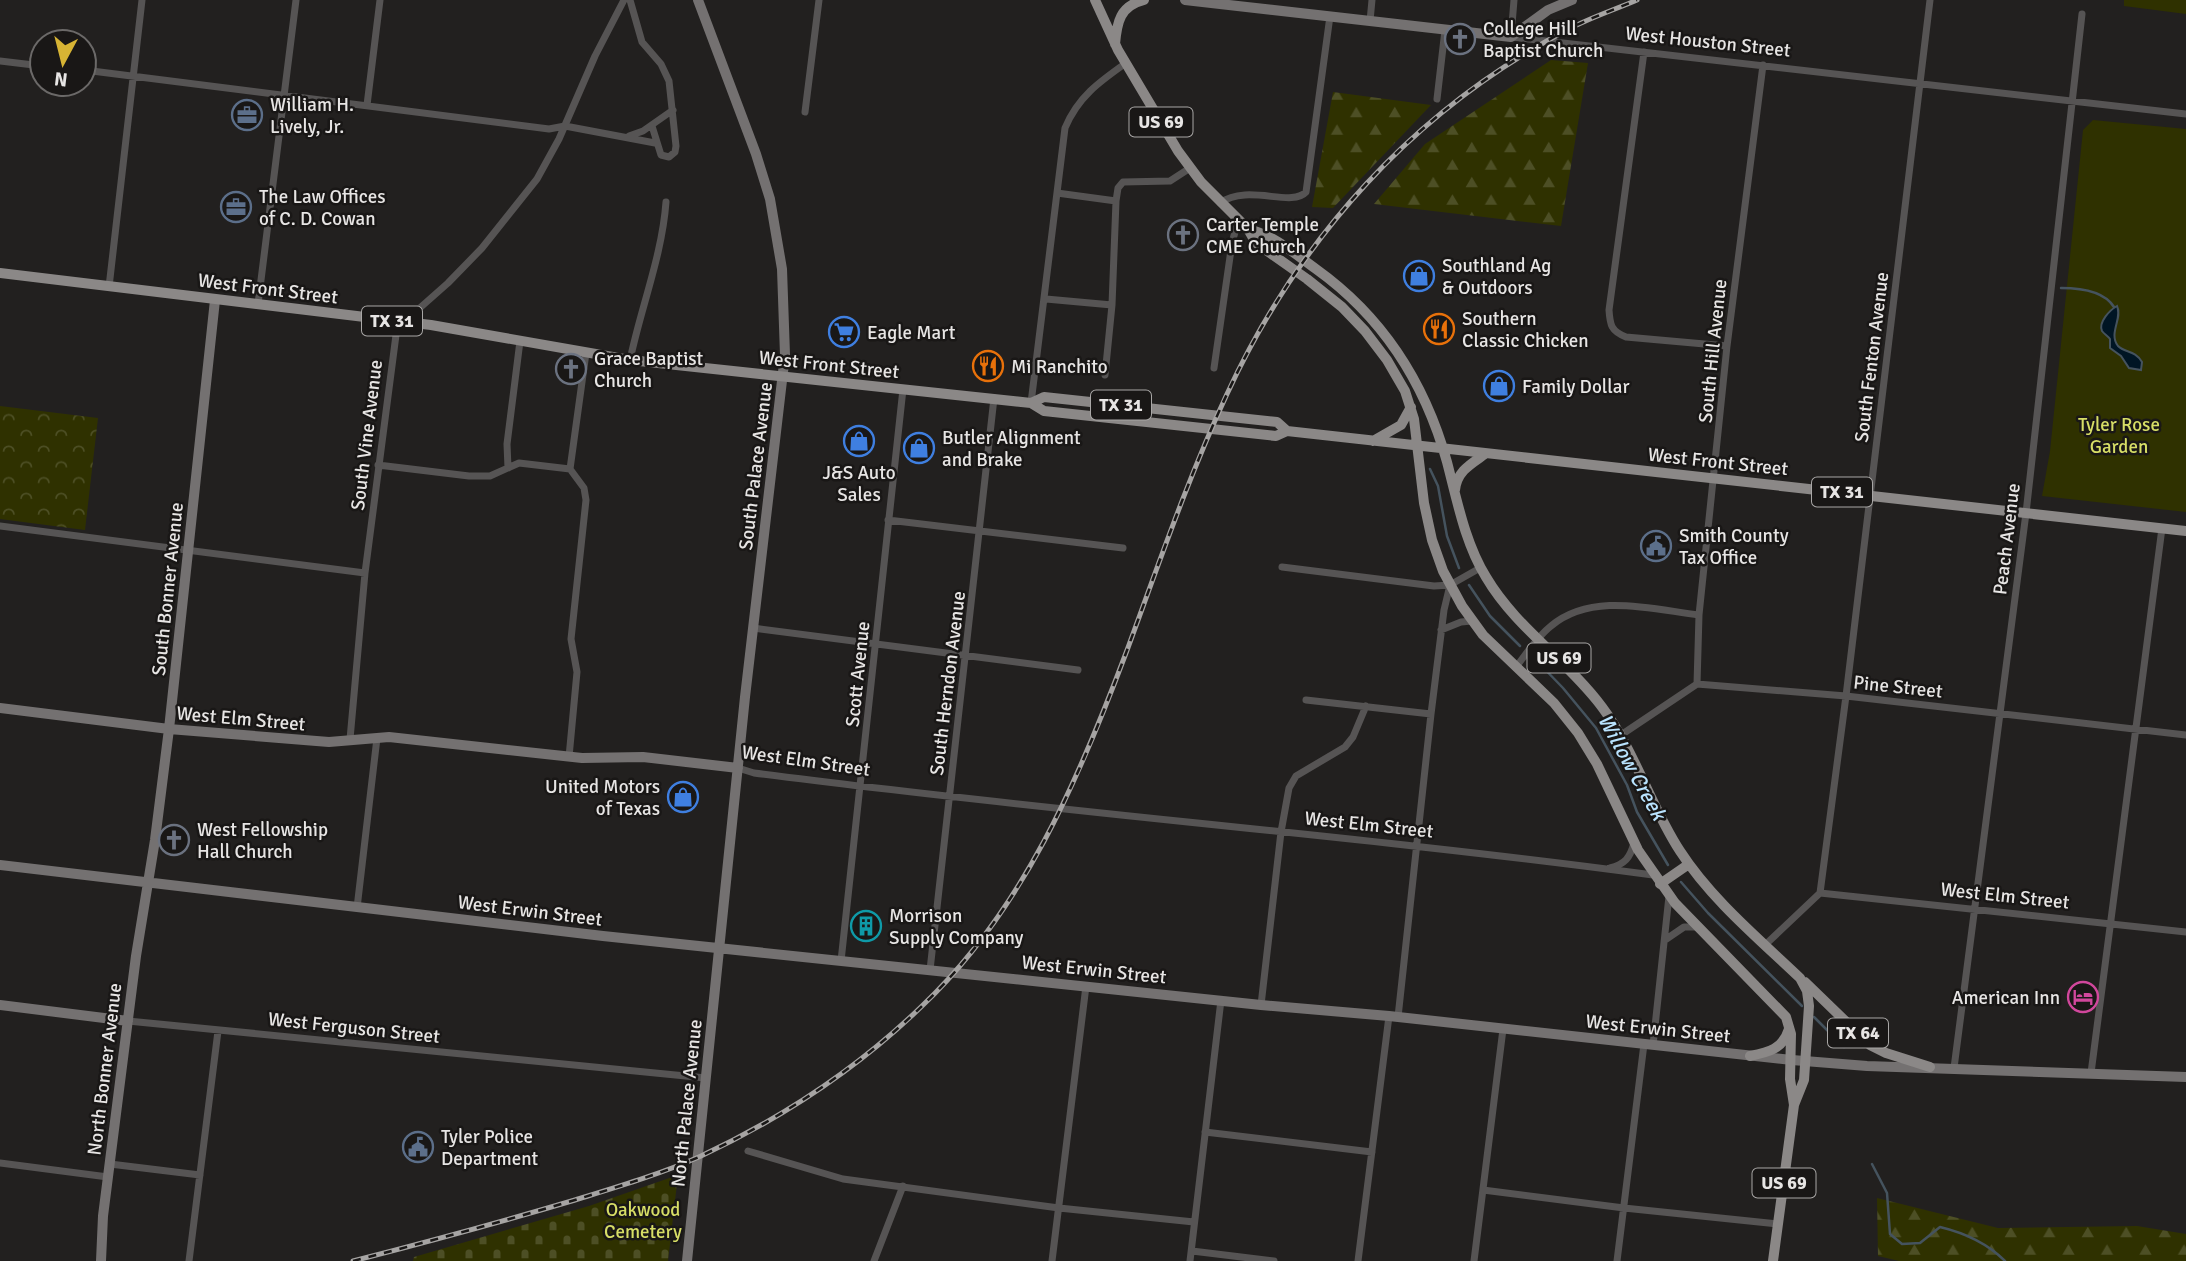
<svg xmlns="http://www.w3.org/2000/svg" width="2186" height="1261" font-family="Signika,sans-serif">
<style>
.forest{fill:url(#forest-firs)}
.cemetery{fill:url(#cemetery-stones)}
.park{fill:url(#park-crowns)}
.garden{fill:#2f3100}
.water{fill:#001524;stroke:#45535e;stroke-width:2}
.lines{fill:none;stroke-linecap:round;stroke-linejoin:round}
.stream{stroke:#45535e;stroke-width:2.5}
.street{stroke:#565454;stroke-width:7}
.secondary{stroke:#747171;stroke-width:10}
.primary{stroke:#8b8887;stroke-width:10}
.rail-casing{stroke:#a6a4a3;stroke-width:5}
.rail{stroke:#191716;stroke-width:2.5;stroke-dasharray:8;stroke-linecap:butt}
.labels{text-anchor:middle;stroke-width:5;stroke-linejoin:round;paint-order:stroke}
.shield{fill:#191716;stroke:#a9a7a6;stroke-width:2}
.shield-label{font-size:18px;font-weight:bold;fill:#e7e5e4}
.poi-label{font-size:19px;fill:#e7e5e4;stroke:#191716;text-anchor:start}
.street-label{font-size:19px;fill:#e7e5e4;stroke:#191716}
.park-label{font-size:19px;fill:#d7de66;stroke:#191716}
.water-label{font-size:21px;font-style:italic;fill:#b9e3fe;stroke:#191716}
</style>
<defs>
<pattern id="forest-firs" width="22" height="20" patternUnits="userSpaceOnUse" patternTransform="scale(1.75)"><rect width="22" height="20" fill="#2f3100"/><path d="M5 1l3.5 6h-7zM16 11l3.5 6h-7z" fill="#4d4f25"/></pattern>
<pattern id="cemetery-stones" width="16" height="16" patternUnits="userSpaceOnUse" patternTransform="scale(1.75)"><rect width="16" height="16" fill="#2f3100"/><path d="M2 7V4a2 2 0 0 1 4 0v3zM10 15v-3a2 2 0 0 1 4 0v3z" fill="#4d4f25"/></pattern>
<pattern id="park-crowns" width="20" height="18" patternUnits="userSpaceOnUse" patternTransform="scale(1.75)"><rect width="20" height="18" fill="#2f3100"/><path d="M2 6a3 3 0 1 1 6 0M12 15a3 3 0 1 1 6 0" fill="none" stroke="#4d4f25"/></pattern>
</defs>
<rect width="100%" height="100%" fill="#22201f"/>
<path class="forest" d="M1551,60L1588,63L1561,226L1374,204L1425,144Z
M1333,92L1431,105L1333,208L1312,207Z
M1877,1198L1998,1228L2137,1226L2186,1234V1261H1899L1878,1256Z"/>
<path class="cemetery" d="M678,1175L668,1261H413L414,1257L589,1206Z"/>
<path class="park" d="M0,406L98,418L85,530L0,519Z"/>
<path class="garden" d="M2124,0H2186V14L2124,6Z
M2093,120L2186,129V512L2042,496L2050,451L2083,130Z"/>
<path class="water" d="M2117,306C2123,318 2108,333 2118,346C2125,353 2135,350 2142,362L2141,370L2129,368L2121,356L2110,348V339C2108,336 2104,334 2102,331C2098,322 2110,310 2117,306Z"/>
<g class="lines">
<path class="stream" d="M2061,288C2080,288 2104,291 2114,307
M1430,469L1438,486L1447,536L1459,568
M1469,585L1490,616L1520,646
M1534,658L1563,688L1596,728L1627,785L1637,812L1668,865
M1681,882L1708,913L1802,1006
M1814,1017L1844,1047
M1872,1164L1887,1193L1890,1234L1902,1244L1920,1243L1940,1227C1965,1233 1987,1243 2005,1261"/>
<path class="street" d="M630,0L642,42L661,64L669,81L676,146L675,152L669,157L661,155L652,126
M1514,0L1511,37L2186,114
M1370,21L1372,0
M1644,52L1609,310C1610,325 1611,331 1626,337L1727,346
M0,61L42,66
M84,70L549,129L565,126L655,143
M1437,99L1445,30
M367,105L380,0
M805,112L819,0
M629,136L643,131L673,110
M1057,193L1116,201L1118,188L1123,182L1170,181L1190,168
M1220,203C1248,183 1291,208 1306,192L1330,16
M109,287L142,0
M1046,299L1112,305
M258,304L296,0
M630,360C641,307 662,256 666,202
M1214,368L1232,243L1238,221
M1105,375L1112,305L1116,201
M1031,403L1065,128C1078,97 1099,82 1126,63
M378,465L469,476H490L519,463L570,469
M508,468L507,444L520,341
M570,469L586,353
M888,520L1123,548
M0,526L365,573
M1282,567L1434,586L1450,585L1480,568
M753,628L1078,670
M1441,630L1461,622L1472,621
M1516,667C1527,653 1537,637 1551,626C1592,592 1650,609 1699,615
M1697,684L1699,615L1727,346L1763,65
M1306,700L1431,714
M1621,735L1697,684L1846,696L2186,735
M350,739L365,573L396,335L413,314L448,283L482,248L537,179L559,139L595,56L624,0
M569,757L577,672L571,639L586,500L584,488L570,469
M738,768L754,773C1053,812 1354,835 1653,875
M1610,868C1625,864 1630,858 1634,843
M1820,893L2186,932
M357,908L377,738
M1665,940L1684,927H1697
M1765,945L1820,893L1846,696L1930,0
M841,961L903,389
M930,970L994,398
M1261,1005L1281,832L1289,788L1296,776L1345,747L1353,737L1366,706
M1398,1017L1431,714L1444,610L1450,585
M128,1021L706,1078
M1653,1045L1669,896
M1954,1068L2026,513L2082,14
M2091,1073L2162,528
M1205,1132L1372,1152
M748,1151L843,1179L1059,1208L1194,1222
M0,1163L108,1177
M110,1164L200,1175
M1483,1190L1624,1208L1778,1224
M1192,1251L1274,1261
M189,1261L218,1031
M874,1261L903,1186
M1052,1261L1086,986
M1190,1261L1221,1000
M1358,1261L1389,1016
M1474,1261L1503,1029
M1617,1261L1644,1044"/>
<path class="secondary" d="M1185,0L1511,37L1548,10L1572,0
M0,708L169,729L304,740L329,742L389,737L582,758L643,757L738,768
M0,865L603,936L1261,1005L1389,1016L1792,1060L1867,1066L2186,1077
M0,1005L128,1021
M101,1261L103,1216L136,956L155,840L169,729L215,300
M687,1261L745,697L785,355L782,269L770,199L756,154L698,0"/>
<path class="primary" d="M1095,0L1118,50L1178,151L1201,182L1248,229L1256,243L1307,279L1342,307L1365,331L1387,360L1405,391L1414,419L1424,503L1432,540L1443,571L1462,606L1483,635L1554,703L1578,733L1597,764L1638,850L1675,903L1786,1017L1791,1034L1790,1079L1794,1105
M1115,44C1117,22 1120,6 1144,0
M1248,229C1274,235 1295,254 1316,269C1383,317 1425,383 1447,462C1457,500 1465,543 1486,577C1516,628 1567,660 1602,707C1635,751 1650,805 1680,851C1711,899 1758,938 1800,978L1807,991L1809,1006L1804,1080L1794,1105L1773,1261
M0,273L431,325L630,360L1031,403L1044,411L1276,436L1287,431L2186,531
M1031,403L1044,397L1277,422L1287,431
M1373,441L1401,425L1411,407
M1455,490C1457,471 1471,464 1485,454
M1660,884L1689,864
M1805,982L1870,1045L1886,1053L1930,1067
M1750,1056C1769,1052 1783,1049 1789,1029"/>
<g class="rail-casing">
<path id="rail" d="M353,1261C427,1242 501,1222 575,1200C617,1187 661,1174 701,1156C782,1118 858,1068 922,1006C1023,910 1078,781 1126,653C1158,566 1188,478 1227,394C1299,238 1414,110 1567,30C1589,18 1614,10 1637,0"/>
</g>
<use href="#rail" class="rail"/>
</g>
<defs>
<g id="church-ring" transform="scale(1.575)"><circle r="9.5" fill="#191716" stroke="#6b7280" stroke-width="1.5"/><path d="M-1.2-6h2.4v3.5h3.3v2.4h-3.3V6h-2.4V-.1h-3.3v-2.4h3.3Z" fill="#6b7280"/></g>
<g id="office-ring" transform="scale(1.575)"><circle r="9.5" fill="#191716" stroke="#5c6f8a" stroke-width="1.5"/><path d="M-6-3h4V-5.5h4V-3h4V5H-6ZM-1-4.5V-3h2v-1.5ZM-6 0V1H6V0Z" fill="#5c6f8a"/></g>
<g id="shop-ring" transform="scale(1.575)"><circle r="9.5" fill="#191716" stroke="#3f7fe0" stroke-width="1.5"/><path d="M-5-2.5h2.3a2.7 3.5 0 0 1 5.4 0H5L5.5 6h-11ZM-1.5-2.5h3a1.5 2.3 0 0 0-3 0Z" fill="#3f7fe0"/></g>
<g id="restaurant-ring" transform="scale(1.575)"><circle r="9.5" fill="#191716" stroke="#e8710a" stroke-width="1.5"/><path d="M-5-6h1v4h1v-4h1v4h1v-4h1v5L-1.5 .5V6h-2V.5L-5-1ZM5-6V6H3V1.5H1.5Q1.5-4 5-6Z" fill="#e8710a"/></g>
<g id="supermarket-ring" transform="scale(1.575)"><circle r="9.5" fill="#191716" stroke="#3f7fe0" stroke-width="1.5"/><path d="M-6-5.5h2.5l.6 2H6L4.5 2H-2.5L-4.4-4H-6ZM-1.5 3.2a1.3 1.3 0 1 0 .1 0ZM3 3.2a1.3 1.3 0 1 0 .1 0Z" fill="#3f7fe0"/></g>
<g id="civic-ring" transform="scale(1.575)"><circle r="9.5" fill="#191716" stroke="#5c6f8a" stroke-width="1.5"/><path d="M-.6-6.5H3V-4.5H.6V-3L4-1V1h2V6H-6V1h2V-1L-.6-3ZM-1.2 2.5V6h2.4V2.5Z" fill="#5c6f8a"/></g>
<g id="building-ring" transform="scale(1.575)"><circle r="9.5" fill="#191716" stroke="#0f9aa8" stroke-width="1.5"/><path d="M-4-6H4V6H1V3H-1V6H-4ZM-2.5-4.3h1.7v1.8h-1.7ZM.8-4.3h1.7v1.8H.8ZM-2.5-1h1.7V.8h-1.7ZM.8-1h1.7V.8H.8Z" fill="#0f9aa8"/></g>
<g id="hotel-ring" transform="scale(1.575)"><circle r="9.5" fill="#191716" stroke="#d1479c" stroke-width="1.5"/><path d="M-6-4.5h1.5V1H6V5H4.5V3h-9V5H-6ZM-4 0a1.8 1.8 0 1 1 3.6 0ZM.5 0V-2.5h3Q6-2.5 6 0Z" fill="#d1479c"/></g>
</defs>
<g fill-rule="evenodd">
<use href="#church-ring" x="1460" y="39"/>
<use href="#office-ring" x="247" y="115"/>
<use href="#office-ring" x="236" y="207"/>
<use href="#church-ring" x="1183" y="235"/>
<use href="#shop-ring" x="1419" y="276"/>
<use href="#restaurant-ring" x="1439" y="329"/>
<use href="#supermarket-ring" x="844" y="332"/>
<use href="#restaurant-ring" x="988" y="366"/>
<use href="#church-ring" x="571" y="369"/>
<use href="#shop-ring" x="1499" y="386"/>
<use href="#shop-ring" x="859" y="441"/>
<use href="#shop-ring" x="919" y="448"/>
<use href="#civic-ring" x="1656" y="546"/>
<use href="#shop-ring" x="683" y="797"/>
<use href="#church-ring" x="174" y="840"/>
<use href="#building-ring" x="866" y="926"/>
<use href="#hotel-ring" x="2083" y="997"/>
<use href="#civic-ring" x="418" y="1147"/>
</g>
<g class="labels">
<g class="shield">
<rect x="1129.5" y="107.5" width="63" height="29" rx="5"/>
<rect x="362" y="306.5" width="60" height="29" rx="5"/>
<rect x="1091" y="390.5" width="60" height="29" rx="5"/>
<rect x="1812" y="477.5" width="60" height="29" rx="5"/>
<rect x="1527.5" y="643.5" width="63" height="29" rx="5"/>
<rect x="1828" y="1018.5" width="60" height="29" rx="5"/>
<rect x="1752.5" y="1168.5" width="63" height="29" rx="5"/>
</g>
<g class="shield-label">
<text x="1161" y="128">US 69</text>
<text x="392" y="327">TX 31</text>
<text x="1121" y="411">TX 31</text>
<text x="1842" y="498">TX 31</text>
<text x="1559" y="664">US 69</text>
<text x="1858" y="1039">TX 64</text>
<text x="1784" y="1189">US 69</text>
</g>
<g class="poi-label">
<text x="1483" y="35">College Hill<tspan x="1483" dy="22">Baptist Church</tspan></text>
<text x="270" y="111">William H.<tspan x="270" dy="22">Lively, Jr.</tspan></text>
<text x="259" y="203">The Law Offices<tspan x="259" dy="22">of C. D. Cowan</tspan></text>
<text x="1206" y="231">Carter Temple<tspan x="1206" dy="22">CME Church</tspan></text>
<text x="1442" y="272">Southland Ag<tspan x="1442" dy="22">&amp; Outdoors</tspan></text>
<text x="1462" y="325">Southern<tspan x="1462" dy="22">Classic Chicken</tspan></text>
<text x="867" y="339">Eagle Mart</text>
<text x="594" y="365">Grace Baptist<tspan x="594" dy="22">Church</tspan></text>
<text x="1011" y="373">Mi Ranchito</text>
<text x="1522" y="393">Family Dollar</text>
<text x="942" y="444">Butler Alignment<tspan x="942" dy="22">and Brake</tspan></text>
<text x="859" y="479" text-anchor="middle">J&amp;S Auto<tspan x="859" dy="22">Sales</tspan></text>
<text x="1679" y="542">Smith County<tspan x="1679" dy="22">Tax Office</tspan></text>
<text x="660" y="793" text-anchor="end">United Motors<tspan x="660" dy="22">of Texas</tspan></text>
<text x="197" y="836">West Fellowship<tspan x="197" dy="22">Hall Church</tspan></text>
<text x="889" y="922">Morrison<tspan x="889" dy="22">Supply Company</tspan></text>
<text x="2060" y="1004" text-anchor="end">American Inn</text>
<text x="441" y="1143">Tyler Police<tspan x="441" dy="22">Department</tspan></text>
</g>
<g class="street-label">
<text transform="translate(1708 41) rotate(6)" y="7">West Houston Street</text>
<text transform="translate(268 288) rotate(7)" y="7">West Front Street</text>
<text transform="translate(1712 351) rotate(-84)" y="7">South Hill Avenue</text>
<text transform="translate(1871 357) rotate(-83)" y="7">South Fenton Avenue</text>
<text transform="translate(829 364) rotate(6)" y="7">West Front Street</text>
<text transform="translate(366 435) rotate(-83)" y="7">South Vine Avenue</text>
<text transform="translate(1718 461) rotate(6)" y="7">West Front Street</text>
<text transform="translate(755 466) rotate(-83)" y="7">South Palace Avenue</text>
<text transform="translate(2006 539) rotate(-83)" y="7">Peach Avenue</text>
<text transform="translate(167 589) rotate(-84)" y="7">South Bonner Avenue</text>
<text transform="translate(857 674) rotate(-84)" y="7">Scott Avenue</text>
<text transform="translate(947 683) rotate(-83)" y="7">South Herndon Avenue</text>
<text transform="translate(1898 686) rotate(6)" y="7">Pine Street</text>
<text transform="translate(241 718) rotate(5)" y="7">West Elm Street</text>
<text transform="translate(806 760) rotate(8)" y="7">West Elm Street</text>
<text transform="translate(1369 824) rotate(6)" y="7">West Elm Street</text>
<text transform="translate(2005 895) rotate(6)" y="7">West Elm Street</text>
<text transform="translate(530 910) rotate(7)" y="7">West Erwin Street</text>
<text transform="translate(1094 969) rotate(6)" y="7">West Erwin Street</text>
<text transform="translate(354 1027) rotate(6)" y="7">West Ferguson Street</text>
<text transform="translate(1658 1028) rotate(6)" y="7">West Erwin Street</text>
<text transform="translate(104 1069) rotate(-83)" y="7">North Bonner Avenue</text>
<text transform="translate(686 1103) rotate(-84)" y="7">North Palace Avenue</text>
</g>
<g class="park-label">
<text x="2119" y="431">Tyler Rose<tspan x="2119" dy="22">Garden</tspan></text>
<text x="643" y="1216">Oakwood<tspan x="643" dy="22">Cemetery</tspan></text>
</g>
<g class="water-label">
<text transform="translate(1632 767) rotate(61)" y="7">Willow Creek</text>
</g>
</g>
<g transform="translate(63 63) rotate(187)"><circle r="33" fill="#191716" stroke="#6b6968" stroke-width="2"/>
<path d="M0-5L12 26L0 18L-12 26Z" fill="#d7b434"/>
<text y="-10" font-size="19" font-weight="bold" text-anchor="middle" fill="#e7e5e4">N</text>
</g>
</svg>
